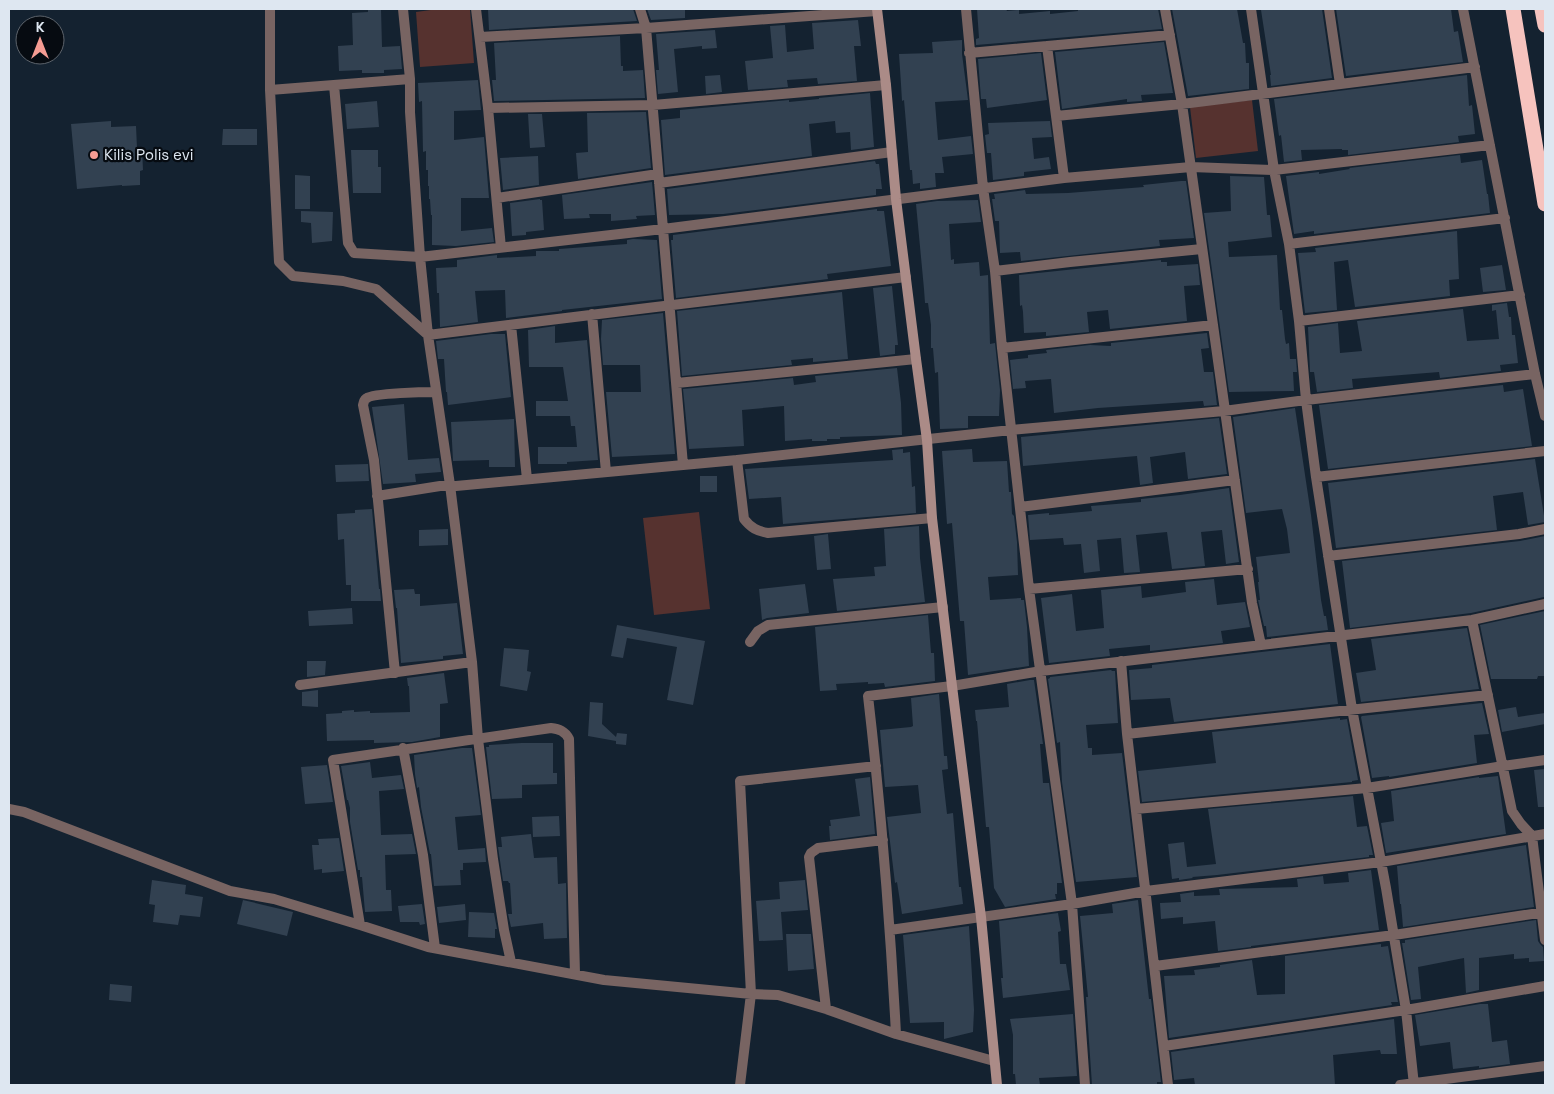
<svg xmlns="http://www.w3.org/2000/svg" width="1554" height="1094" font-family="'Space Grotesk',sans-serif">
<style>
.green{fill:#56322f}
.building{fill:#324151}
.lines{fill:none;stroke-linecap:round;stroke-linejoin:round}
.street{stroke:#786462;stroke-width:10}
.secondary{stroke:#ab8b87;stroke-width:10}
.highway{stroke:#f6c3be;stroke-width:15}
.poi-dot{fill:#f59c93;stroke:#060b11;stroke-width:2}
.labels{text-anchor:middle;stroke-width:4.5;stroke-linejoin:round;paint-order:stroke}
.poi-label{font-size:15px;fill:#dee7f1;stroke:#060b11;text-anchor:start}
</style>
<rect width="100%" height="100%" fill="#142230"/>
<path class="green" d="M438,9H470L474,63L420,67L416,12Z
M1252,100L1258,151L1196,158L1190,107Z
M699,512L710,609L654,615L643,518Z"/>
<path class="building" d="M368,9H381L382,47L400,46L402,69L384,70V73H362V70L339,71L338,46L353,45L352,13L368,12Z
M488,9H633L637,21L489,30Z
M647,9H685V18L651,20Z
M977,9H1006L1007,11L1019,10V14L1050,11V14L1078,11V9H1158L1162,29L976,45V39L979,38Z
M1172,9H1237L1243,43H1245L1246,63H1249V89L1188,96Z
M1272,9H1322L1332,78L1271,86L1270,75H1271L1261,10Z
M1336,9H1451L1454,32L1458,31L1463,62L1346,76Z
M858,20L861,46H854L857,81L818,84L817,78L787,80L788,87L748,90L745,61L773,58L770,26L785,25L787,52L814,49L812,23Z
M715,30L717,48L702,49V46L674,49L678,92L658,94L656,70H659L656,34Z
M620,36L621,66H623V71L643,70L645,98L494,101L492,80H496L494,43Z
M962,40V54L968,100L935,102L938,140L971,136L973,154L942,157L944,173H935L936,187L920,189V183L913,184L912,170H910L904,100L902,101L901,84L899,54L933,53L932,42Z
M1164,42L1173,93L1141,95L1142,101L1127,102V99L1062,109L1055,52Z
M1041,53L1047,100L987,108L986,99H981L978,59Z
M720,75L722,92L706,94L705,76Z
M1467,75L1469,106L1472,105L1475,134L1458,136L1459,142L1348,155V150H1342V149L1301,150L1302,160L1284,162L1281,135L1279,136L1274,99Z
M478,80L481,110L454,111V140L484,137L489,198H461V231L492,228L494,242L456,246L432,245V215H431L430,199H429V186H428V170H426V151L423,152L422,101L419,102L418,83Z
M870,93L874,147L851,150L850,132L836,133L835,121L809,124L812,156L665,175L661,120L680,118V110L789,100V102L819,99V98Z
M377,101L379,127L347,129L345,104Z
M646,112L651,168L578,179L576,153L588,152L587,113Z
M528,114H542L545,147L530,148Z
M111,121V127L136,126L137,148H142L143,170L140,171V185L122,186V185L77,189L71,124Z
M1050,121L1052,137L1032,138L1034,159L1049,157L1051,169L1024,172V176L993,180L991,153H987L985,135L989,134L988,123Z
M223,129H257V145H222Z
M351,150H378V167H381V193H353Z
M1460,155L1461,163L1482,160L1487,194H1488L1490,213L1314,234V231L1294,234L1286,176L1319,172V174L1350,169L1349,168Z
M538,156L539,185L503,190L500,158Z
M875,161L876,164H879L882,189H876V195L723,214L669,215L667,189Z
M295,175L310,176V209H295Z
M1230,176L1264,177L1267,215H1270L1272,237L1228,242L1229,257L1277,255L1280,310H1282L1285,339L1286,344L1289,343L1290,359H1296L1297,372H1293L1294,391L1229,392L1204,213L1231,211Z
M1181,181H1186L1194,238L1159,240L1160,246L1021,261L1020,252L1000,253L999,221H995L992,199H995L994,194L1025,190L1026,194L1068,193L1144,187L1143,185Z
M652,182L655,215L636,216L637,219L611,221V214H589L590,218L564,219L562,195Z
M540,199V200H542L544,230L526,232V235L512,236L510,203Z
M978,200L981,222L949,224L951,260L954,259V264L979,262L980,276L988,275L990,344L995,343L1000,390L999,416H968V428L940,429L938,372L935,373L933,348H931V325L928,303H925L924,289L916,204L937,201Z
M877,209V211H884L891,266L827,274L828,279L676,298L671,240H673V235Z
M301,211L333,212L332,241L312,243L311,223L301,222Z
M1457,231L1459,279L1449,280L1450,296L1355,307L1348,260L1334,262L1337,310L1305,313L1298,253L1316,252L1315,248Z
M633,239L657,240L662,299L562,310V311L506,318L505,290L475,291L478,322L440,327L439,293H437L436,268L457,267V260L497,255V258L536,256V251H559V249L627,244V240Z
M1161,260V262H1167V266L1198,264L1200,285L1184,286L1187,321L1110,329L1108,310L1087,312L1089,332L1046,336V332L1024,333L1023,312L1022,305L1020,306L1019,275Z
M1502,265L1506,290L1483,292L1480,268Z
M892,286L898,345H895V354L880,356L873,288Z
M842,292L848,359L813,362V358L791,360L792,365L682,376L677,311Z
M1507,303L1509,317H1511L1512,335H1515L1518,363L1500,365L1501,371L1440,378L1439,372L1352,379L1353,388L1317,392L1314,372H1310L1308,327L1338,323L1340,353L1362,351L1357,321L1463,309L1467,341L1499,339L1496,310L1492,311V305Z
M663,313L675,454L612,457L606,392H641L640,365H603L601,339L602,320Z
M555,326V343L587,340L598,460L567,462V464H538V447H577L575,426H571L570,416H536V401H568L563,367H529L528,330Z
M1207,333L1209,348L1201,349L1204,372H1213L1217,405L1204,406L1203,401L1098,408L1054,413L1051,379L1025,381L1026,388L1013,389L1010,360L1028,358V355L1047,353L1046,350L1090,345L1111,346V343Z
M491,334H505L511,397L448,405L447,392H446L444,359H438L436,341Z
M897,368L901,403L902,435L840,437V439H827V441H812V439L785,441L784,406L742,410L744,446L689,449L683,389L793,378L794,385L816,382L815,376Z
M1503,385L1504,392L1523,389L1532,446L1328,469L1319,405Z
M404,404L408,460L439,458L441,472L415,474L416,482L383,484L372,407Z
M1295,408L1311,515L1321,600L1324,616H1326L1328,630L1267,637L1266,626H1264L1258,600H1260L1258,582H1259L1256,557L1290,553L1287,529L1282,509L1246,513L1233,417Z
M1219,418L1227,474L1188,479L1185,452L1150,457L1153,483L1140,485L1137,456L1023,466L1021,437Z
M514,419L515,467H489V460L453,461L451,422Z
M903,449V453L910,452L912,487L915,486L916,513L783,524L781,497L749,499L745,469L893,460L892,450Z
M972,449L973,462L1007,461L1009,492H1011L1012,514L1014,516L1017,542L1018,575L988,577L990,600L1021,598V600H1024L1027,627L1029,666L968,675L964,621H960L952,523L947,524L942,451Z
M1535,459L1545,522L1528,525L1523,492L1493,496L1497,530L1336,548L1328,483Z
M368,464L369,481L336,482L335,465Z
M700,476H717V492H700Z
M1229,488L1239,562L1226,564L1222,530L1201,532L1205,566L1172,569L1167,532L1136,535L1140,572L1124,573L1121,538L1097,540L1100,571L1084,573L1081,544L1064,545L1063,538L1030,540L1028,515L1049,513V515L1092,511L1091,506L1141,502V499L1180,495Z
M372,509L379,589H380L381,601H351V585H346L344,539L338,540L337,514L355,513V510Z
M919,526L920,558L925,602L837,611L833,579L875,576L874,567L886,566L884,529Z
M448,529V545L419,546V530Z
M828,534L831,569L817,570L814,536Z
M1545,536L1544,597L1471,613L1350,628L1342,561L1520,541Z
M1214,579L1217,605L1245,602L1250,627L1221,631L1223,643L1150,651V645L1109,649L1110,656L1049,663L1041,598L1072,594L1076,631L1104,628L1101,590L1141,586L1142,598L1186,592L1185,582Z
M805,584L809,613L767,618L762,620L759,589Z
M414,589L415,594H420V606L457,603L463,654L443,656V659L401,663L397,608H396L394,590Z
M352,608L353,624L309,626L308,611Z
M1545,611V676H1538L1537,679H1491L1480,625Z
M928,615L931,653H934L935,681L885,687L884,683L868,684V682L836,684L837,690L820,691L815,627Z
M617,625L705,641L693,705L667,700L677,647L627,638L623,658L611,656Z
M1467,628L1479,689L1361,702L1356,673L1376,670L1371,639Z
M1330,644L1338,704L1174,722L1170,698L1131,700L1129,670L1152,668V665Z
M504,648L529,650L527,671L531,672L527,691L500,686Z
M307,661H326L325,675L307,677Z
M1111,670L1112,671H1115L1118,723L1086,725L1088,748H1092V755L1122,753L1137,877L1076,882L1062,782L1060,742L1057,743L1048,679L1050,678V677Z
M444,673L448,703L440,704V737L412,742L374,743V740L327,741L326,714L342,713V711L354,710V712L370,711V713L410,712L409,686H408L407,678Z
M1030,680H1034L1043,744H1040L1043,783H1049L1062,883H1057V894H1055L1056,899L1005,907L994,888L989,827H986L977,721H976L975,710L1009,707L1007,684Z
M318,690V707L302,706V692Z
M939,694L944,756H947L948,769L942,770L947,814L953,813L959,887H961L963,904L902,914L897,882L895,883L887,817L921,813L918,785L885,787L880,730L911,727L913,726L911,698Z
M590,702L603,703L602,724L616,737L617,733L627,734L626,745L616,744V741L588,736Z
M1482,703L1489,734L1474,735L1477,763L1389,777V776L1372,778L1361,717L1362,716Z
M1516,707L1518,717L1545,713V724L1502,732L1498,710Z
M1340,718V720L1347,719L1358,780L1352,781V782L1142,802L1138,771L1216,763L1212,732Z
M522,743H553V773H557V784L522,785V798L492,799L486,747H489V745Z
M462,748H472L481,815L455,817L458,850L485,848L486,862L463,863V870H460L461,885L434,886L431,854H430L421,807L419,787L417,788L415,774L414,755Z
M370,762L372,778L401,775L404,789L379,791L381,835L412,834L416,854L385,855L386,890H391L392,911L365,912L362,877H360V870H358L350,822V808L348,800H347L341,766Z
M327,765L333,802L305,804L301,767Z
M1545,769V807H1538L1534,770Z
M1498,776L1506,834L1386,853L1381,823L1394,821L1391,791L1479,777V778Z
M870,777L875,834L830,840L829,826H831L830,820L860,816L855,779Z
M1353,796L1357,827L1367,826L1373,855H1369V857L1217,875L1192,877L1193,878L1179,880V878L1172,879L1168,844L1184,842L1187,867L1216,864L1208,809Z
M559,816L560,836L533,837L532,817Z
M531,834L534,858L557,857L558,884L566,883L567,938L544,939L543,923L511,927L508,914H512L510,883H509L508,881H503L498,847H502L501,837Z
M339,838L344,871L322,873V869L314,870L312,845H319L318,839Z
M1526,845L1534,907L1403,927L1401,904H1400L1397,866Z
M1371,870L1379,930L1251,946V947L1218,951L1215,921L1183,924V917L1161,919L1160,903L1181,902L1180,894L1194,892V896L1220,895L1219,889L1298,887L1297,879L1323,876L1324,884L1349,882L1348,873Z
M152,880L186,885L185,894L203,897L200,917L180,915L178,925L153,922L155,905L149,904Z
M805,880L808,910L781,912L783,940L759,941L756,901L780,899L779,882Z
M243,900L293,912L287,936L237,924Z
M1138,900L1149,999H1151L1161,1082H1157V1085H1092L1086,997H1088L1080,916L1113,913L1112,904Z
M422,904L425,924L420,925L419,922H400L398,906Z
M465,904L466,920L439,923L437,907Z
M469,912L494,913L497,929H495V938L468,937Z
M1058,913L1061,931L1058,932L1060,964H1066L1070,990L1003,998L1001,978H1003L999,921Z
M1536,920L1538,941L1540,944L1543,947L1544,961L1529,962V958L1514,959V954L1479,958V990L1466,993L1464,958L1418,967L1421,999L1411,1000L1402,943H1405V940Z
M969,926L974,1010L973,1032L944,1039V1022L910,1023L903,935Z
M786,934H811L814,969L788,971Z
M1381,944V947L1388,946L1398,1002H1391L1392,1005L1169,1038L1164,976L1195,975L1194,970L1220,967V965L1252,960L1257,995L1285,994V956Z
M110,984L132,986L131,1002L109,1000Z
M1480,1004H1488L1492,1042L1507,1040L1510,1064L1479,1068V1066L1453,1069L1450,1042L1420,1046L1415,1015Z
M1073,1014L1077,1076L1039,1078L1040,1085H1016L1015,1074H1013V1035L1010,1019Z
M1394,1019L1397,1054H1381L1380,1050L1333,1055L1335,1085H1195L1194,1078L1174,1080L1171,1052Z"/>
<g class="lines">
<path class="street" d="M270,9V90L279,262L293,276L343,281L376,289L428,335C587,315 747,296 906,277
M403,9L410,79V112L420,257L428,335L450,485L472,662L478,739L493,859L504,930L511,962
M476,9L488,108L501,248
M640,9L646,28L683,465
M966,9L983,188L995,271L1002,348L1029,589L1072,904L1085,1085
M1165,9L1182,104L1252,603L1261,645
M1251,9L1274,170L1289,244L1299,321L1306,400L1316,477L1352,709L1386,888L1406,1010L1414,1085
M1329,9L1340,84
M1463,9L1535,374L1545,416
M480,37L646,28L877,11
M1047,46L1064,178
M969,53L1170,35
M334,85L348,243L354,253L420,257L663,229L1064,178L1191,167L1274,170L1490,145
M270,90L410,79
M488,108L653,105L886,85
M1056,116L1182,104L1475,67
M659,183L892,152
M497,198L658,174
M1289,244L1505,218
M995,271L1070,262L1202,249
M592,314L606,472
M1299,321L1520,295
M511,325L527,479
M1002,348L1213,325
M677,383L916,359
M737,460L744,519C751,528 757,531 768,533L932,518
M1316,477L1545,451
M377,496L440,486H456L737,460L1011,430L1224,411L1306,400L1535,374
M1020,507L1235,480
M1328,556L1519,534L1545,529
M1029,589L1248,569
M1472,620L1512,811L1521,824L1532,836L1545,940
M750,642L758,631L768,625L943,607
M1121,661L1127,734L1168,1085
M395,673L374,460L363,405C364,402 364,399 367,398C374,393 425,392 436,392
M300,685L472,662
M1127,734L1488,695
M403,748L423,855L435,948
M9,809L24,812L230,891L274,899L360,925L428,947L604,980L751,994L778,995L826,1009L896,1034L994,1061
M1136,809L1367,788L1503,766L1545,760
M360,925L333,760L551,728C559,729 565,731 569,739L575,974
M890,930L1072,904L1146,891L1381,862L1545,834
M1155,966L1394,935L1545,912
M826,1009L809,857L811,853L818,848L883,840
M896,1034C890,921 881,808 868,696L952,686L1041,671L1472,620L1545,604
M1164,1046L1406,1010L1545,986
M740,1085L751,994L740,781L876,766
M1400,1085L1545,1066"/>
<path class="secondary" d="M877,9L886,85L896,199L916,359L927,440L932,518L952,686L981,917L997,1085"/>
<path class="highway" d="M1513,9L1545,204
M1542,9L1545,25"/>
</g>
<circle class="poi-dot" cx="94" cy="155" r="5"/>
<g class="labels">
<g class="poi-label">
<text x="104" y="160">Kilis Polis evi</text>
</g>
</g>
<rect width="1554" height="1094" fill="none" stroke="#dee7f1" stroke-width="20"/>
<g transform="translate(40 40)"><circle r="24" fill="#060b11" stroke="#5c636b"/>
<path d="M0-4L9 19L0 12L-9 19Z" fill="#f59c93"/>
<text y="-8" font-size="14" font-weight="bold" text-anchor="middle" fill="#dee7f1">K</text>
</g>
</svg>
